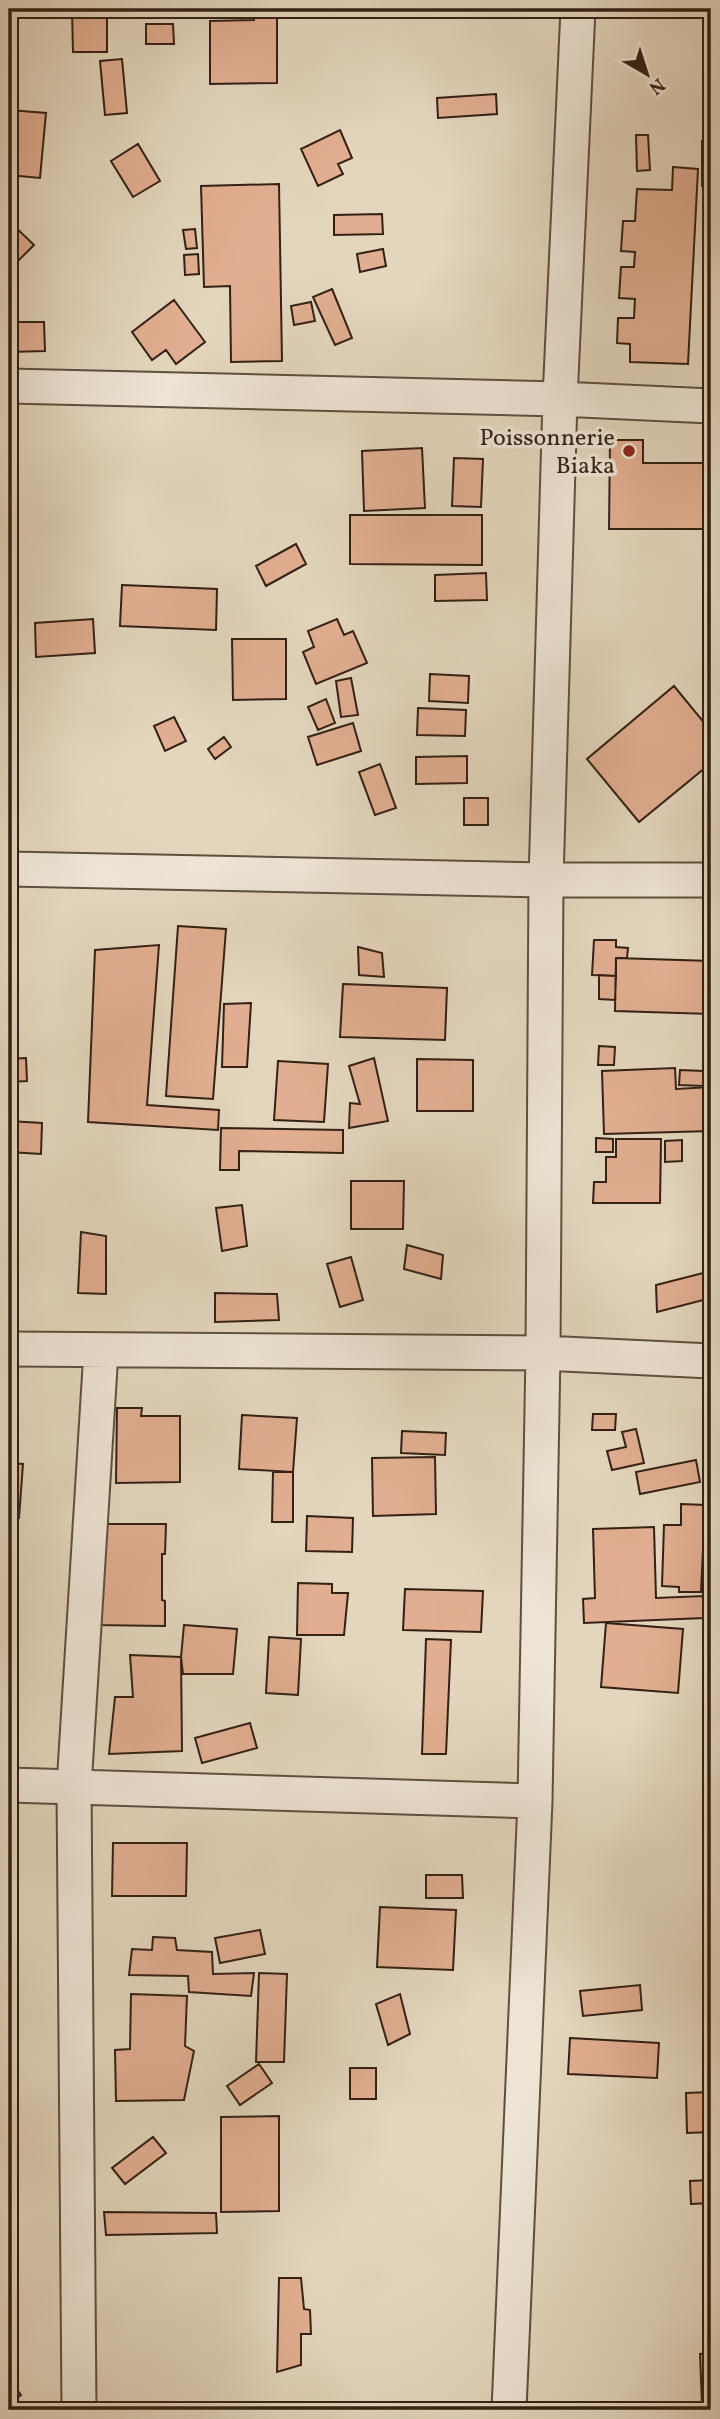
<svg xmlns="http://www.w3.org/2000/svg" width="720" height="2419" font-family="Vollkorn,serif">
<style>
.building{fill:#e1ae91;stroke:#342015;stroke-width:2}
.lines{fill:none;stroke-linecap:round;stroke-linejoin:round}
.minor-casing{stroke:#604e3f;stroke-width:37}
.minor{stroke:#ede4d4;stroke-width:33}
.poi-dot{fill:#8f2418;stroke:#ede4d4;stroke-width:2.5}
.labels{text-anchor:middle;stroke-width:7;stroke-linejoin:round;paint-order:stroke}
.poi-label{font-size:24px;fill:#342015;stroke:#ede4d4;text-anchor:end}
</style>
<rect width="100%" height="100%" fill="#e3d6bd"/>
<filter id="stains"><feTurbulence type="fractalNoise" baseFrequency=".00286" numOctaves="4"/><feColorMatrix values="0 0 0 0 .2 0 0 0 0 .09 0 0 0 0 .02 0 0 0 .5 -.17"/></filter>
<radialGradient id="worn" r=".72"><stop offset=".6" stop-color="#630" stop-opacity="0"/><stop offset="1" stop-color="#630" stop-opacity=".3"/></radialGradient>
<path class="building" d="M72,9H107V52H73Z
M254,9H277V83L210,84V21L254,20Z
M146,24H173L174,44H146Z
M122,59L127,113L105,115L100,61Z
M496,94L497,114L438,118L437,98Z
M9,110L46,113L40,178L9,175Z
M340,130L352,158L338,164L343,174L318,186L301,149Z
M636,135H648L650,170L637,171Z
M702,141H711V186H702Z
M138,144L160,181L133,197L111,161Z
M673,167L698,169L688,364L630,362V344L617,343L618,318H634L635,299L619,298L621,267H634L635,252L621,251L623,221H635L637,189L672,190Z
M279,184L282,361L231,362L230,286L204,287L201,186Z
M382,214L383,234L334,235V215Z
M9,221L34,245L18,261L9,253Z
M195,229L197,248L186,249L183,230Z
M383,249L386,266L360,272L357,254Z
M198,254L199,274L185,275L184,255Z
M332,289L352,338L335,345L313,297Z
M174,300L205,342L176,364L166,350L152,360L132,332Z
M311,302L315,321L294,325L291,306Z
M9,322H44L45,351L9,352Z
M610,440H643V463H711V529H609Z
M422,448L425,508L364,511L362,451Z
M454,458L483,459L481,507L452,506Z
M350,515H482V565L350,564Z
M296,544L306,564L266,586L256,566Z
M486,573L487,600L435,601V575Z
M122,585L217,589L216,630L120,626Z
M93,619L95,653L36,657L35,623Z
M337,619L344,635L353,631L367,663L316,684L303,652L314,647L308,631Z
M232,639H286V699L233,700Z
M430,674L469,676L468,703L429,701Z
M351,678L358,715L341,717L336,681Z
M674,686L711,731V763L639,822L587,759Z
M326,699L335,723L318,730L308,707Z
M418,708L466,710L465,736L417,735Z
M174,717L186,741L165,751L154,726Z
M353,723L361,751L317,765L308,737Z
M224,737L231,747L215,759L208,749Z
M467,756V783L416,784V757Z
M380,764L396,808L375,815L359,772Z
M464,798H488V825H464Z
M178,926L226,929L213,1099L166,1096Z
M594,940H616V947L628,948L627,958H616V976L592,975Z
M159,945L147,1105L219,1110L218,1130L88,1122L95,950Z
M358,947L382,953L384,977L359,975Z
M616,958L711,961V1014L615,1011Z
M599,975L616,976L615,1000L599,999Z
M343,984L447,988L445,1040L340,1037Z
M251,1003L247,1067H222L224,1004Z
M599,1046L615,1047L614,1065H598Z
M26,1058L27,1081L9,1082V1059Z
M374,1058L388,1121L349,1128L350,1103L360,1104L349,1066Z
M417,1059L473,1060V1111H417Z
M278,1061L328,1064L324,1122L274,1120Z
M675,1068L676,1089L711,1087V1131L604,1134L602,1071Z
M680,1070L703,1071V1086L679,1085Z
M9,1121L42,1123L41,1154L9,1152Z
M221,1128L343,1130V1153L239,1151V1170H220Z
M596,1138L613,1139V1152H596Z
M616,1139H661L660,1203H593L594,1182H606V1157H616Z
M682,1140V1161L665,1162V1141Z
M351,1181H404L403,1229H351Z
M242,1205L247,1246L222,1251L216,1208Z
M81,1232L106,1236V1294L78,1293Z
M407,1245L443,1255L441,1279L404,1269Z
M351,1257L363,1300L340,1307L327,1264Z
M711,1271V1298L657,1312L656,1285Z
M215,1293L277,1294L279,1320L215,1322Z
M117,1408H142L141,1416H180V1482L116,1483Z
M593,1414H616L615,1430H592Z
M242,1415L297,1418L293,1472L239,1469Z
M636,1429L644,1463L612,1470L607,1451L626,1447L622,1432Z
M402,1431L446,1433L445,1455L401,1453Z
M435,1457L436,1514L373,1516L372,1458Z
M696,1460L700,1482L640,1494L636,1472Z
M9,1463L23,1464L19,1518L9,1517Z
M273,1472H293V1522H272Z
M681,1504L705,1505L701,1592H679V1587L662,1586L664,1525H681Z
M307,1516L353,1518L352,1552L306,1551Z
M94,1524H166L165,1554H162V1600L165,1601V1626L94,1625V1597H103V1551Z
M654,1527L656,1598L704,1596V1618L584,1623L583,1599L595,1598L593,1529Z
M298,1583L332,1584V1593H348L344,1635H297Z
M405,1589L483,1591L481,1632L403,1630Z
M606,1623L683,1629L678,1693L601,1687Z
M184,1625L237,1629L233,1674H183L181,1657Z
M269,1637L301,1639L298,1695L266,1693Z
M426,1639L451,1640L446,1754H422Z
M130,1655L181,1657L182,1751L109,1754L115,1697H133Z
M250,1723L257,1748L202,1763L195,1738Z
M113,1843H187L186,1896H112Z
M426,1875H462L463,1898H426Z
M380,1907L456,1910L453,1970L377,1967Z
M260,1930L265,1954L220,1963L215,1938Z
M153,1937L175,1938L177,1950L212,1952L213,1974L254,1973L251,1996L189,1992L188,1976L129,1975L132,1949L152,1950Z
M259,1973L287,1974L284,2062H256Z
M640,1985L642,2010L583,2016L580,1991Z
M131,1994L187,1996L185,2046L194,2051L184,2100L116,2101L115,2050L130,2049Z
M400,1994L410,2034L388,2045L376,2004Z
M570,2038L659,2043L657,2078L568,2074Z
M259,2064L272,2083L240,2105L227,2086Z
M350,2068H376V2099H350Z
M711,2092V2132L687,2133L686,2093Z
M279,2116V2211L221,2212V2117Z
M153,2137L166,2153L125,2184L112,2168Z
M711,2180V2203L691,2204L690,2181Z
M104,2212L216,2213L217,2233L106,2235Z
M279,2278H301L304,2309L310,2310L311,2334H301V2365L277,2372Z
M711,2353V2404H702L700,2354Z
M9,2379L21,2395L9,2404Z"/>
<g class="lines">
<g class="minor-casing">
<path id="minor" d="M9,386L560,399L711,406
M9,869L546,880H711
M9,1349L543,1353L711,1361
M9,1785L535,1801
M79,2410L74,1787L101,1351
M509,2410L535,1801L543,1353L546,880L560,399L578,9"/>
</g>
<use href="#minor" class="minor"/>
</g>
<circle class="poi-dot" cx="629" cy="451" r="7"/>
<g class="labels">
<g class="poi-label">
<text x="615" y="445">Poissonnerie<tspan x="615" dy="28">Biaka</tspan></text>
</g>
</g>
<rect width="720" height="2419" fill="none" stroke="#e3d6bd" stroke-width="35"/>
<rect x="10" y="10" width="699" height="2398" fill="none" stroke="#342015" stroke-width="3.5"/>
<rect x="18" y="18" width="685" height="2384" fill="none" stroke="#342015" stroke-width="2"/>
<g transform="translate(647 74) rotate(141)" stroke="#ede4d4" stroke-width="5" paint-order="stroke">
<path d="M0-5L12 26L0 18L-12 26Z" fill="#342015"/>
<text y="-10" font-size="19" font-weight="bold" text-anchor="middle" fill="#342015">N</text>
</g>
<rect width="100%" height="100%" filter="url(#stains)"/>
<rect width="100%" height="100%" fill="url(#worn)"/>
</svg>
